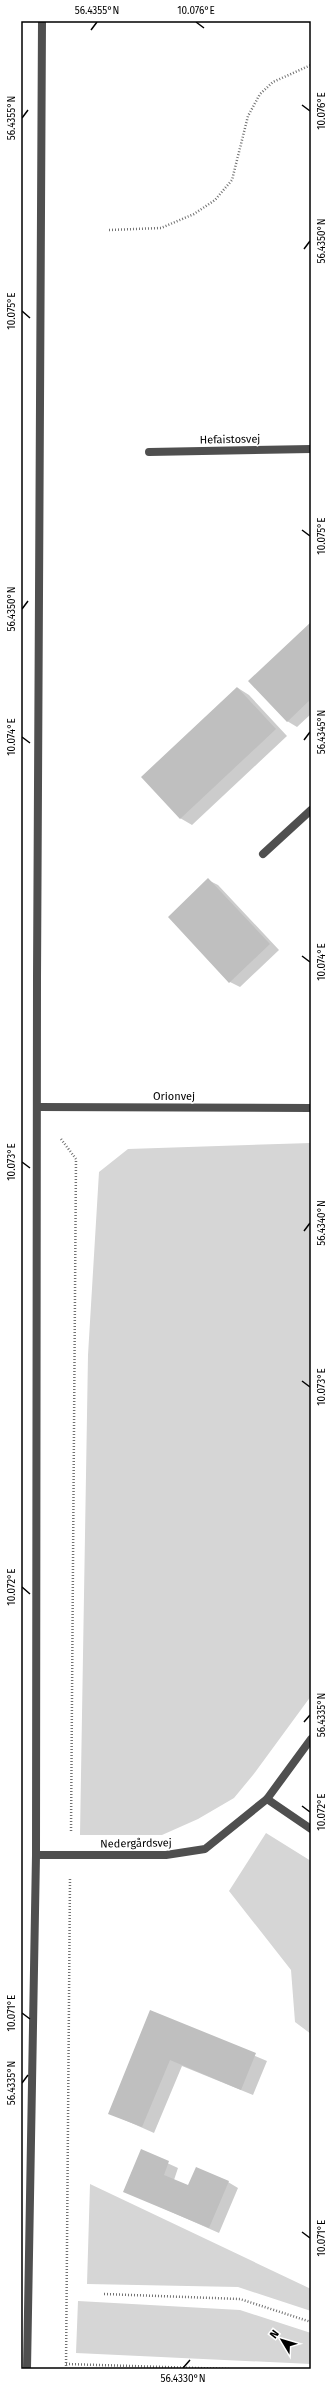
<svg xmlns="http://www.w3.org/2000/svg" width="332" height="2390" font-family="'Fira Sans',sans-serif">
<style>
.green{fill:#d6d6d6}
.shadow{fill:#0003}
.building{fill:#bfbfbf}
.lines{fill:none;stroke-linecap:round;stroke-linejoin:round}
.path{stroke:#717171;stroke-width:2.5;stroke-dasharray:1 2;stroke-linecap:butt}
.service{stroke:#4f4f4f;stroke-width:8}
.minor{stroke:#4f4f4f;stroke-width:8}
.tertiary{stroke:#4f4f4f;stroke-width:8}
.ticks{fill:none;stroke:#000;stroke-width:1.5}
.labels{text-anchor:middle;stroke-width:3;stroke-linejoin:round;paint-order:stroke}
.street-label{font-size:11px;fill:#000;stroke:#fff}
.neatline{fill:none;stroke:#000;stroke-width:1.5}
.ticks-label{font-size:10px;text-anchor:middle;fill:#000}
</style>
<rect width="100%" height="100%" fill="#fff"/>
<path class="green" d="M311,1143V1696L253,1775L234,1798L198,1819L162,1835H80L88,1355L99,1172L128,1149Z
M266,1833L311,1861V2034L295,2022L291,1970L229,1891Z
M90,2184L311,2289V2311L238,2287L87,2284Z
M78,2301L240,2310L311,2333V2364L76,2353Z"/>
<path class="shadow" d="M311,624V714L297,727L287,721Z
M238,688L249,695L287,736L192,825L180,818Z
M208,880L218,885L279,950L240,987L230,982Z
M151,2011L267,2061L253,2095L182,2066L154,2133L109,2113Z
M141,2151L178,2168L174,2180L189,2186L228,2182L238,2188L219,2233L124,2191Z"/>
<path class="building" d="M311,622V699L287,722L248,681Z
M237,687L276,729L180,819L141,777Z
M208,878L270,944L229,983L168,917Z
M150,2010L256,2053L241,2090L170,2060L142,2127L108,2114Z
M141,2149L169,2161L164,2175L188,2185L196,2167L229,2181L209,2228L123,2192Z"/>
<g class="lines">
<path class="path" d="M109,230L161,228L194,214L215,200L232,180L248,116L260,94L273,82L311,65
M61,1139L76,1159L71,1833
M104,2294L240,2299L311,2322
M66,2364L230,2369
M66,2369L70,1878"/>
<path class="service" d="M267,1799L311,1829"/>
<path class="minor" d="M149,452L311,449
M263,854L311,810
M37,1107L311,1108
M36,1855H166L205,1849L267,1799L311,1739"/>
<path class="tertiary" d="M27,2369L36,1855L37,977L42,21"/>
</g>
<path class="ticks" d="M196,22L204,28M91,30L97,22M302,105L310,111M22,118L28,110M304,249L310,241M22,311L30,318M302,530L310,536M22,609L28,601M22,737L30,743M304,740L310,732M302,956L310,962M22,1162L30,1168M304,1231L310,1223M302,1381L310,1387M22,1587L30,1594M304,1722L310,1715M302,1806L310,1812M22,2013L30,2019M22,2083L28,2075M302,2232L310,2238M183,2368L190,2360"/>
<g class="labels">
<g class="street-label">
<text transform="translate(230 439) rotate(-1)" y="4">Hefaistosvej</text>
<text x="174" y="1100">Orionvej</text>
<text transform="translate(136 1843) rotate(-1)" y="4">Nedergårdsvej</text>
</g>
</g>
<rect width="332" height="2390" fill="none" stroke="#ffffff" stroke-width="44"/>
<g transform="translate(282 2340) rotate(308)" stroke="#ffffff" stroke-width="3" paint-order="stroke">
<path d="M0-3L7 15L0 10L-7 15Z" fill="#000000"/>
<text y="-6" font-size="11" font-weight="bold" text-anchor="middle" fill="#000000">N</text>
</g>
<rect x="22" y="22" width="288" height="2346" class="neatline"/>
<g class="ticks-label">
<text x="97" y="14">56.4355°N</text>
<text x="196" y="14">10.076°E</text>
<text transform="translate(321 111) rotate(-90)" y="4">10.076°E</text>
<text transform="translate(11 118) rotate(-90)" y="4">56.4355°N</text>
<text transform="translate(321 241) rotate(-90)" y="4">56.4350°N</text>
<text transform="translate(11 311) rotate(-90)" y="4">10.075°E</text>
<text transform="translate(321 536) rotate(-90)" y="4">10.075°E</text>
<text transform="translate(11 609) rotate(-90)" y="4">56.4350°N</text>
<text transform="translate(321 732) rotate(-90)" y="4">56.4345°N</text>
<text transform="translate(11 737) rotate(-90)" y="4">10.074°E</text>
<text transform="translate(321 962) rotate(-90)" y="4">10.074°E</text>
<text transform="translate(11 1162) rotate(-90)" y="4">10.073°E</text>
<text transform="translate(321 1223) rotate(-90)" y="4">56.4340°N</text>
<text transform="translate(321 1387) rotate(-90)" y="4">10.073°E</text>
<text transform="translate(11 1587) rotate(-90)" y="4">10.072°E</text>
<text transform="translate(321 1715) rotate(-90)" y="4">56.4335°N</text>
<text transform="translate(321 1812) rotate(-90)" y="4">10.072°E</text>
<text transform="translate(11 2013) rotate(-90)" y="4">10.071°E</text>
<text transform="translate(11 2083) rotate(-90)" y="4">56.4335°N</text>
<text transform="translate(321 2238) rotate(-90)" y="4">10.071°E</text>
<text x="183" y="2382">56.4330°N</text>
</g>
</svg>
